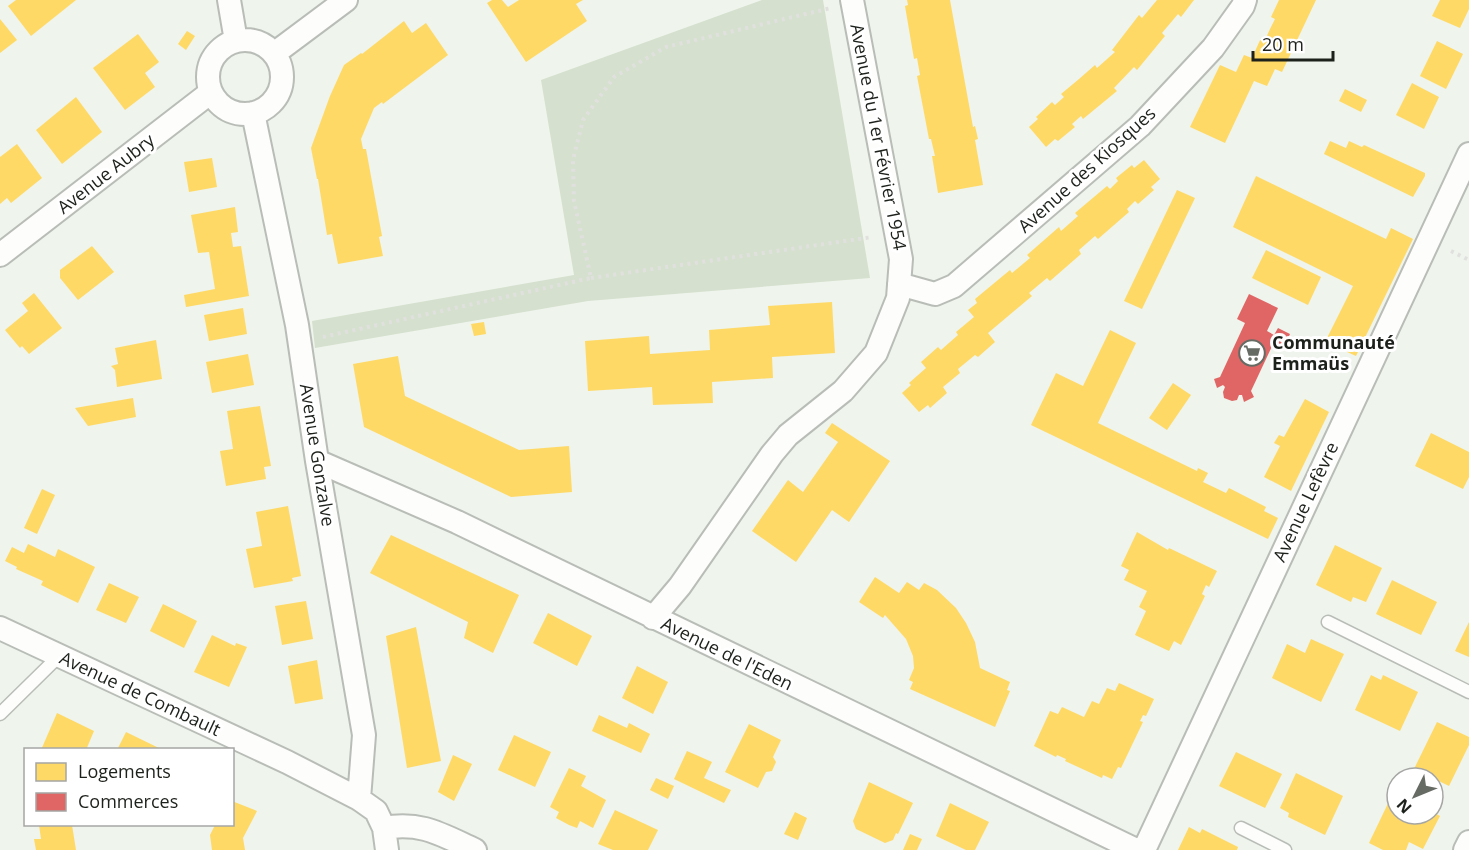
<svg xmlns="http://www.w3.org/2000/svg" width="1469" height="850" font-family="'Open Sans',sans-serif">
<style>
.green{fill:#d5e0ce}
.homes{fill:#ffd966}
.shops{fill:#e06666}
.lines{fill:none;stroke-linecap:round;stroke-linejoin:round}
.service-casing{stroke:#b9bdb7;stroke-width:15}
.minor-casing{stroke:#b9bdb7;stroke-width:26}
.path{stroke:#e0e1df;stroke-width:4;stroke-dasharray:3 4.5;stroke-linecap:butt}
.service{stroke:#fdfdfc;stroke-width:12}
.minor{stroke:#fdfdfc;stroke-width:22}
.labels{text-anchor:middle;stroke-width:6;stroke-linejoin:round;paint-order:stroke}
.street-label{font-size:18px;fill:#1d211b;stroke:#fff}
.poi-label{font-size:18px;font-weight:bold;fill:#1d211b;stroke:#fff;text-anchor:start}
</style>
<rect width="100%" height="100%" fill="#eff4ec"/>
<path class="green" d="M762,0H823L870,278L588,301L315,348L312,321L574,275L541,80Z"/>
<path class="homes" d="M16,0H76L31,36L8,6Z
M492,0H502L508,7L519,0H583L576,4L587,21L526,62L487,3Z
M907,0H950L973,127L975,126L978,139L975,140L983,185L938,193L932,156H935L931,139H929L917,76L920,75L917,58L914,59L905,6L908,5Z
M1157,0H1194L1181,17L1178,14L1162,33L1165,36L1137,70L1134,67L1114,88L1117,91L1083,119L1081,116L1072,124L1075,127L1058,141L1055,139L1046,147L1029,127L1038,119L1036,117L1052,102L1055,105L1064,97L1061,94L1079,79L1095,65L1097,68L1115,52L1112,50L1139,15L1142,18Z
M1279,0H1316L1282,72L1275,69L1267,86L1254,81L1225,143L1190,127L1220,65L1236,72L1244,55L1252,58L1261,38L1265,40L1270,29L1275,19L1271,17Z
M1440,0H1469V9L1460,28L1432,16Z
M0,19L17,40L0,53Z
M404,21L412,33L426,23L448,55L383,104L382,102L374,108L361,139L363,149H366L382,236L379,237L383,256L338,264L332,234L327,235L318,179H317L311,148L330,96L344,65L361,53L362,54Z
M187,31L195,36L186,50L178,44Z
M138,34L159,62L145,73L155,87L125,110L93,68Z
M1437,41L1463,54L1446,89L1420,76Z
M1412,83L1439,97L1424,129L1396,115Z
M1345,89L1367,100L1361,112L1339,101Z
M76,97L102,132L62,164L36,130Z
M1330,141L1346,148L1349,141L1362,147L1364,145L1425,173V176L1413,197L1324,154Z
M17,144L42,178L11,203L7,198L0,204V157Z
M212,158L217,187L189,192L184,162Z
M1144,160L1160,179L1151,187L1154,190L1138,204L1135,201L1127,209L1129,212L1098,239L1095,236L1079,250L1081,254L1050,281L1047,278L1029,293L1032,296L988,333L995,342L978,357L975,355L958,369L960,373L943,387L947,393L930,408L928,405L919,412L902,393L911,385L909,383L926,368L921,362L938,347L941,350L958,335L956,332L974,317L968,310L977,303L975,299L1010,270L1012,273L1030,258L1027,255L1059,227L1061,231L1078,216L1075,213L1107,186L1110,189L1118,181L1116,178L1132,165L1134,168Z
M1256,176L1386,239L1391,228L1413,239L1356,356L1325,342L1353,286L1233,227Z
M1177,190L1195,198L1142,309L1124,301Z
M235,207L238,232L231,233L233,247L241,246L249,296L186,307L184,295L215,289L209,252L198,253L191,215Z
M92,246L114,272L78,300L60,278V270Z
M1266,250L1321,277L1308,305L1252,278Z
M34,293L62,328L29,354L22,346L20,348L5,330L28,311L22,303Z
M832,302L835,353L772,357L773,378L712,382L713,403L653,405L652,387L588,391L585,341L649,336L650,354L710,350L709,330L770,325L768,306Z
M243,308L247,334L209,341L204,315Z
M484,322L486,334L474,336L471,324Z
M1110,330L1136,343L1098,423L1197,471L1198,468L1208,473L1203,482L1226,493L1229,488L1266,507L1264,511L1278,518L1268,539L1031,425L1056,373L1083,386Z
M156,340L162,379L117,387L115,370L111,366L118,364L115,348Z
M248,354L254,385L212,393L206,362Z
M398,356L405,396L519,450L569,446L572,492L511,497L364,427L353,364Z
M1173,383L1191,395L1167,430L1149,418Z
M133,398L136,417L88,426L75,408Z
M1305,399L1329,412L1291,491L1264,477L1280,446L1274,443L1279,435L1284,437Z
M260,406L271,466L264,467L266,479L226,486L220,451L233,449L227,411Z
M832,423L890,461L849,522L832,510L796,562L752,531L788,480L803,492L838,442L825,433Z
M1431,433L1469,452V477L1463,489L1415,466Z
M42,489L55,495L37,534L24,528Z
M288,506L301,576L292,578L293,581L254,588L246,549L262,546L256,512Z
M1137,532L1168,550L1169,548L1217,571L1209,587L1206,585L1202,594L1205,596L1181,645L1174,641L1169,651L1135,635L1146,611L1139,607L1147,591L1124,580L1129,570L1121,566Z
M391,535L519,595L493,653L464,638L468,622L370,573Z
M28,544L55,557L58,549L95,567L78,603L41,585L43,581L16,569L17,567L5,561L12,547L24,553Z
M1335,545L1382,568L1366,602L1353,597L1351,602L1316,585Z
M875,577L899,593L907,582L919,590L924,583L937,590L956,608L966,623L975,642L980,668L1010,682L1007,690L1010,691L995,727L910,689L913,682L909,680L914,668L913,656L906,639L885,615L883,618L859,602Z
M1392,580L1437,602L1421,635L1376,614Z
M109,583L139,597L126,623L96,610Z
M306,601L313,639L282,645L275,606Z
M163,604L197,621L184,648L150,631Z
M548,613L592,636L577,666L533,643Z
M1469,622V657L1455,651Z
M416,627L441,761L407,768L386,636Z
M212,635L235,646L236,643L247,647L229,687L194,672Z
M1311,639L1344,654L1321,702L1272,678L1287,644L1305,653Z
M317,660L323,699L295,704L288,666Z
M637,666L668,682L653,714L622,698Z
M1371,675L1381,680L1383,675L1418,692L1400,731L1355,710Z
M1119,683L1154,699L1146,716L1143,715L1140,721L1143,722L1121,768L1118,767L1112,779L1103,775L1102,778L1065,761L1066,759L1057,755L1056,757L1034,746L1050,711L1058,714L1062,707L1084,717L1092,701L1099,704L1107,688L1115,691Z
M57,713L94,731L86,750H41Z
M599,715L627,728L629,723L650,734L641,753L592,731Z
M1437,722L1469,737V745L1449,786L1414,769Z
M749,724L781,740L773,757L776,762L772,771L766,772L758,788L725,772Z
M126,732L163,750H117Z
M514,735L551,752L535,787L498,770Z
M687,751L712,762L704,778L731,790L724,803L674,779Z
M1236,752L1282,774L1265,808L1219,786Z
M453,755L472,764L454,801L438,792Z
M569,768L586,776L581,786L606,800L593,828L580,821L577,828L569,825L556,818L559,812L550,807Z
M1296,773L1343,796L1325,835L1288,817L1289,813L1280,808Z
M656,778L674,786L668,799L650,790Z
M869,782L913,803L898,834L896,833L893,840L885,843L856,829L853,821Z
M1393,793L1397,795V814H1433V812L1440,816L1423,849L1409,842L1406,850H1383L1369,843Z
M232,801L257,811L243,838L245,850H212L210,835L215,825H232Z
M950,803L989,822L975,850H966L936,836Z
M615,810L658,830L648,850H613L598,844Z
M795,812L807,818L798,840L784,834Z
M39,825H72L76,850H36L34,839H41Z
M1189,827L1200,833L1202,829L1238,847L1237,850H1178Z
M910,834L922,839L917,850H903Z"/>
<path class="shops" d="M1249,294L1278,308L1267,331L1274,335L1278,328L1290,334L1284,347L1274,342L1251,391L1254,397L1244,402L1242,395H1239L1237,400L1232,401L1224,398L1223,392L1225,387L1223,385L1217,388L1214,379L1220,377L1245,323L1237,319Z"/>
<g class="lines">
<g class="service-casing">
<path id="service" d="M1328,622L1469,692
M0,714L59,656
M1241,828L1285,850"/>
</g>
<g class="minor-casing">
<path id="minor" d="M229,0L236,41
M208 77a37 37 0 1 1 74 0a37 37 0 1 1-74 0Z
M275,53L346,0
M253,113L297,325L317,461L364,735L359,799
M0,255L211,92
M899,284L935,294L954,286L1140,126L1213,48L1243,6L1245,0
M317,461L457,522L1136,850
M653,618L680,586L772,454L788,435L843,391L876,353L898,298L901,259L852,0
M0,628L287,762L359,799L376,811L384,828L387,850
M384,828C421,821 442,835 475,850
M1144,850L1469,154
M1465,850L1469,842"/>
</g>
<path class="path" d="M1451,251L1469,260
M591,278L873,237
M323,337L591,278L574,201L573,160L583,120L614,77L666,47L831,8"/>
<use href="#service" class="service"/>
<use href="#minor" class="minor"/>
</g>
<defs>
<g id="supermarket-ring" transform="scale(1.35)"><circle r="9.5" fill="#fff" stroke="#666b64" stroke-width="1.5"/><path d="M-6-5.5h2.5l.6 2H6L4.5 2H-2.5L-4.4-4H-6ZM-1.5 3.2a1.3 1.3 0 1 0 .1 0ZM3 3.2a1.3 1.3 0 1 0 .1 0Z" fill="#666b64"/></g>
</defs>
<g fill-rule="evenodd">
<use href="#supermarket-ring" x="1252" y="353"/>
</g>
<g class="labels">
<g class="street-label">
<text transform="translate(878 137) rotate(79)" y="6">Avenue du 1er Février 1954</text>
<text transform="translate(1087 170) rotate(-42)" y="6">Avenue des Kiosques</text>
<text transform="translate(106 174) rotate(-38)" y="6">Avenue Aubry</text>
<text transform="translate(317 455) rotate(81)" y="6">Avenue Gonzalve</text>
<text transform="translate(1306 502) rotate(-65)" y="6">Avenue Lefèvre</text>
<text transform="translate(727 654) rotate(26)" y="6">Avenue de l'Eden</text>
<text transform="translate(140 694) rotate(25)" y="6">Avenue de Combault</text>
</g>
<g class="poi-label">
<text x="1272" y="349">Communauté<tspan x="1272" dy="21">Emmaüs</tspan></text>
</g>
</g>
<rect x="24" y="748" width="210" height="78" fill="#ffffff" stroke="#a5a6a4" stroke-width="1.5"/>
<rect x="36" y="763" width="30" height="18" fill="#ffd966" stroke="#a5a6a4" stroke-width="1.5"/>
<text x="78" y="778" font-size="18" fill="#1d211b">Logements</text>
<rect x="36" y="793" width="30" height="18" fill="#e06666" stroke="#a5a6a4" stroke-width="1.5"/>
<text x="78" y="808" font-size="18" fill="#1d211b">Commerces</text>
<g transform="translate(1415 796) rotate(227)"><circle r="28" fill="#ffffff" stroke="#a5a6a4" stroke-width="1.5"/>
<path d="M0-4.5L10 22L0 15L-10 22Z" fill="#666b64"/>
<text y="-9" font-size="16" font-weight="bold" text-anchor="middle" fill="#1d211b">N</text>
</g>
<path d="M1253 51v9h80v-9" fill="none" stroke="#1d211b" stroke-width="3"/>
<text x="1262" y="51" font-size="18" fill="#1d211b" stroke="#ffffff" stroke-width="4.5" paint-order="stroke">20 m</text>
</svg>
